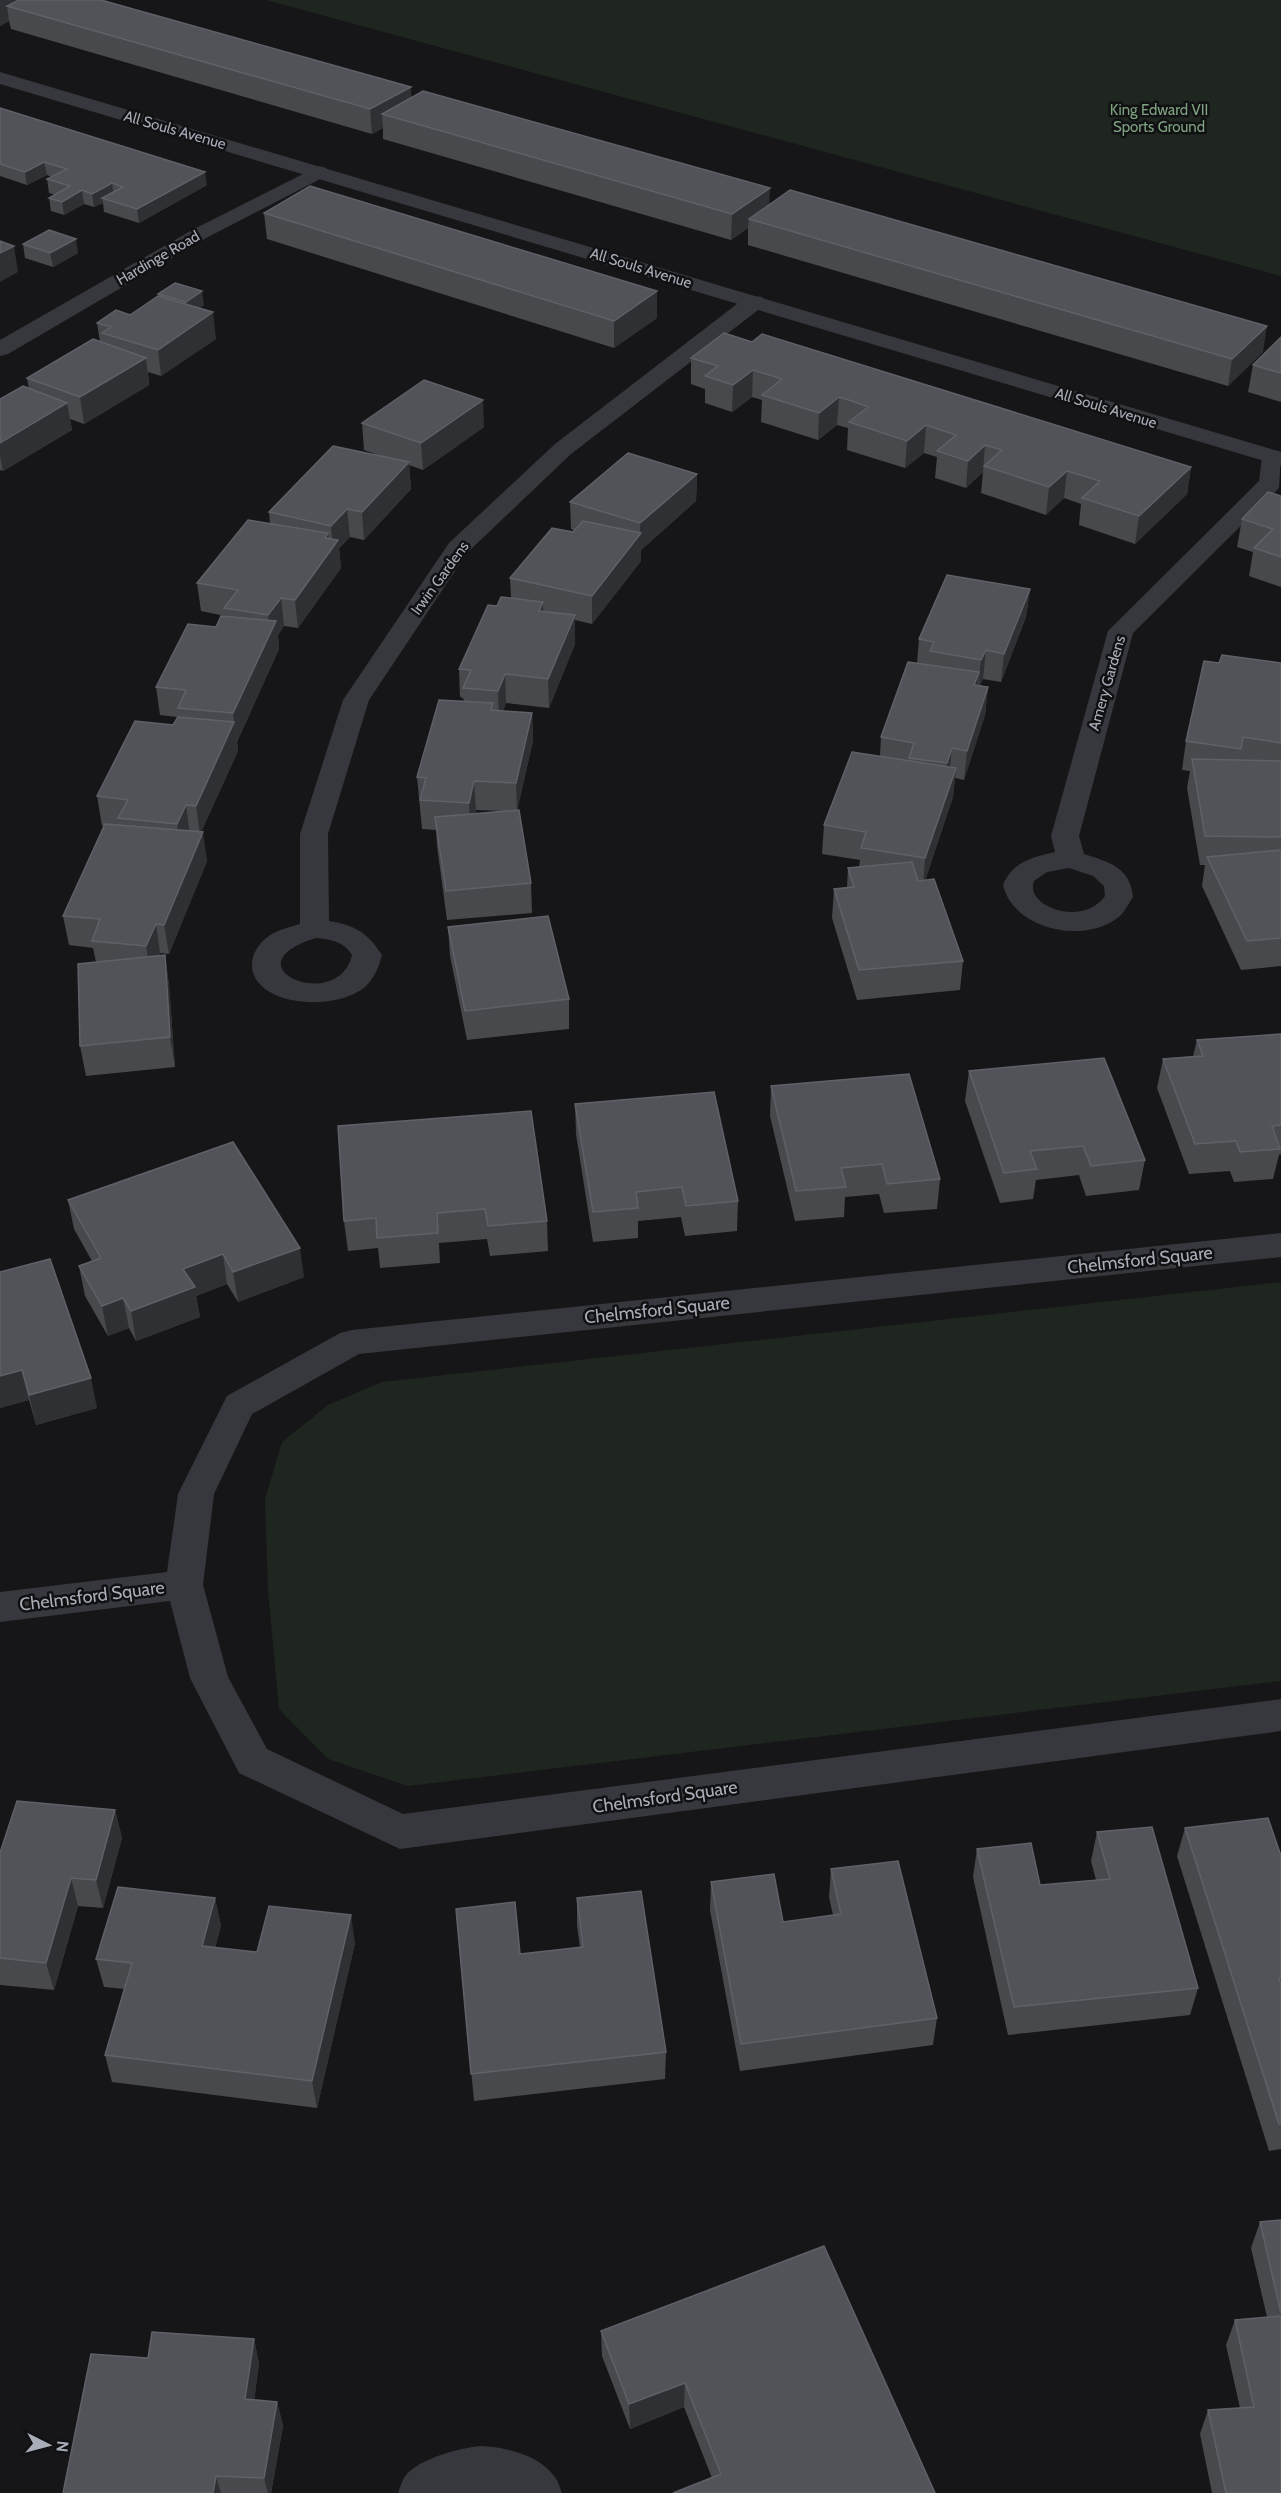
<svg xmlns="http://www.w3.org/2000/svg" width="1281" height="2493" font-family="Cabin,sans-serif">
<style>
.green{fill:#1e261f}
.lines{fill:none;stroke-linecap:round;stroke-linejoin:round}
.minor{fill:#37383d;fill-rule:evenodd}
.tertiary{fill:#37383d;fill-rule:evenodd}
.wall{fill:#47494d;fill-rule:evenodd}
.shaded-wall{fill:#2f3033}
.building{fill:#525359;stroke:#5f6168;stroke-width:1.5}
.labels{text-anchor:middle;stroke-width:5;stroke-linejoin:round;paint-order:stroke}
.far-park-label{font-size:15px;fill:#7fa381;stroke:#111113}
.far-street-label{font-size:15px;fill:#a8adb8;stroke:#111113}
.street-label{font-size:18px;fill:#a8adb8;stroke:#111113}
</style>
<rect width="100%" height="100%" fill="#161618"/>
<path class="green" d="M266,0H1281V276Z
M1281,1282V1681L408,1786L328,1759L279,1709L268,1590L265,1499L282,1442L328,1405L382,1382Z"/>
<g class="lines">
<path class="minor" d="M319,166L326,168L329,172L326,176L208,237L8,354L0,356V340L194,229Z
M754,296L762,297L765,302L762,307L571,454L467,553L369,700L328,834L329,921C355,925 368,933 382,955C379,967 374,979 365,987C342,1006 293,1007 268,991C240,973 252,942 278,931C285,928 293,926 300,924V834L343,700L449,543L555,444L746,297ZM316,938C332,940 343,941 352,955C338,1015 225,966 316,938Z
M1274,450L1281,452L1279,488L1133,633L1079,836L1084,854C1109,862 1130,867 1133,897C1129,903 1125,911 1120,916C1086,945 1014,931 1003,885C1012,862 1033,857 1055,852L1051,836L1108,631L1259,481L1262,457L1266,452ZM1069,868L1093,876L1104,886L1105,896C1082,928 1024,906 1034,881L1047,872Z
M1281,1233V1257L359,1354L252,1414L214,1494L203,1585L228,1677L267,1749L403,1814L1281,1699V1731L400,1849L239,1773L190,1678L170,1601L0,1622V1592L167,1572L178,1494L227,1396L340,1333L352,1330Z
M481,2446C505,2447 539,2455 554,2476C558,2480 560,2488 562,2493H398C400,2488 402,2480 406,2475C421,2458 459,2448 481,2446Z"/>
<path class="tertiary" d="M0,72L1281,452V466L0,84Z"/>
</g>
<path class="wall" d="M0,0L411,87V98L1263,352L1228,386L748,245V228L731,240L383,139V128L372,134L11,29L9,21L0,26Z
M0,108L207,185L139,223L104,212L103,203L94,207L84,204L64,215L51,211L49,198L55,195L49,193L47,179L52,177L47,175L27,185L0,176Z
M264,213L657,291V318L614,348L267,239Z
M23,244L78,253L53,267L25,258Z
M158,294L204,305L199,308L216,339L161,376L148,372L149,385L84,424L70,419L72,430L3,471L0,470V399L29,389L27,378L100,342L97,323L130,315L159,297Z
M1281,337V402L1248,392L1253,365Z
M752,342L1191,467L1187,494L1135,544L1079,525L1081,504L1064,498L1046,515L981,493L983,472L966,488L935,478L937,457L924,453L905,468L847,450L848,428L837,425L818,440L761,422L762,400L752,397L732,412L705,403V389L691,384V358Z
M362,423L484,427L423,470L409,465L411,489L364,540L350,537L339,548L341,568L298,628L284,626L278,635L279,649L237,742L238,751L201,832L207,861L169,954L160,953L159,956L165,955L169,985L175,1067L86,1076L80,1046L96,962L93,948L69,945L63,916L104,826H102L97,796L173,725L177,717L160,715L156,687L225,616L201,611L197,583L270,524L269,512L381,456L364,450Z
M697,474L696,501L641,550V561L592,624L575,620V644L549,708L506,703L503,711L532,713L533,741L517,810L531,883L532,913L447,920L437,846L436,830L422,829L417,777L464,701L463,698L460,697L459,669L497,606L511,598L510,578L575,531L571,529L570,502ZM476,810L504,811L475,814Z
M1281,496V587L1249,576L1253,552L1237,547L1242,519Z
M1030,589L1026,617L1001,682L983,679L980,685L988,687L985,715L964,780L955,778L953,797L925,880L963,961L960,990L857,1000L832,918L834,889L847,887L848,868L859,867L860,860L822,854L824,825L880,756L881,737L917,663L919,639Z
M1219,663H1281V966L1241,970L1202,886L1205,865H1200L1187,788L1190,771L1182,770L1186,741Z
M448,927L569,999V1029L467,1040L450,956Z
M1281,1034V1154L1279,1155L1273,1179L1234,1182L1230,1171L1189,1174L1157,1088L1163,1059L1193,1056L1197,1040Z
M969,1071L1145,1160L1139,1190L1086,1196L1079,1175L1036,1180L1033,1199L1000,1203L965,1101Z
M771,1086L940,1179L937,1209L884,1213L879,1194L845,1197L844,1217L795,1221L770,1116Z
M575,1104L738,1201L737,1231L685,1236L681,1217L638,1221V1238L593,1242L576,1134Z
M338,1126L547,1221L548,1251L490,1256L487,1239L439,1243L440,1263L380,1268L378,1248L348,1251L344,1221Z
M68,1200L304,1277L238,1302L227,1284L196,1296L200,1317L136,1341L129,1328L108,1336L85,1296L79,1266L92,1261L74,1229Z
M0,1272L97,1408L36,1425L29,1400L0,1408Z
M115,1810L122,1838L103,1908L78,1906L54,1990L0,1985V1853Z
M1185,1828L1281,1856V2149L1269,2151L1177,1856Z
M1097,1832L1198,1988L1190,2015L1008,2035L973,1877L977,1849L1040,1885L1096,1880L1091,1861Z
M831,1869L937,2018L933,2045L740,2071L710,1910L711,1882L783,1922L833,1915L829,1897Z
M215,1898L221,1926L215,1948L257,1952L355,1943L317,2108L112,2082L105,2055L125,1989L104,1987L96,1959Z
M577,1898L666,2052L665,2079L474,2101L456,1909L520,1954L580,1947L577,1926Z
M1281,2220V2493H1212L1200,2434L1208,2410L1240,2408L1226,2345L1235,2320L1267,2317L1251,2248L1260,2222Z
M601,2331L935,2493L712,2478L684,2407L630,2429L602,2356Z
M254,2339L259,2364L254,2400L277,2402L283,2426L271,2493H63L148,2358Z"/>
<path class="shaded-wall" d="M0,0H37L7,6L9,21L0,26Z
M411,87L412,111L382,114L383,128L372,134L370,109Z
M44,162L47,175L27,185L25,172Z
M205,172L207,185L139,223L137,209Z
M112,183L114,197L102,198L103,203L94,207L92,194Z
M770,188L769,213L749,219L748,228L731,240L732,214Z
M82,190L84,204L64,215L62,202Z
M76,239L78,253L53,267L50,253Z
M14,246L18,272L0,282V253Z
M202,291L204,305L188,316L186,302Z
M657,291V318L614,348V321Z
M213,312L216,339L161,376L158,350Z
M1267,326L1263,352L1228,386L1232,359Z
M146,358L149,385L84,424L80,397Z
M753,370L752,397L732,412L733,385Z
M839,397L837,425L818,440L819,413Z
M483,400L484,427L423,470L421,443Z
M67,403L72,430L3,471L0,456V443Z
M926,425L924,453L905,468L907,441Z
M985,445L983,472L966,488L968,461Z
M409,462L411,489L364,540L362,512Z
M1191,467L1187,494L1135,544L1139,516Z
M1067,471L1064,498L1046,515L1049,487Z
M697,474L696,501L641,550V561L592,624V596L640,534V523Z
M347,509L350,537L339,548L341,568L298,628L295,600L325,538L328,533L330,552L333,548L331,526Z
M1030,589L1026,617L1001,682L1004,654Z
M281,598L284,626L278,635L279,649L237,742L233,713L270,633L268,615Z
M543,602L544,630L539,611Z
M575,615V644L549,708L548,679Z
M986,650L983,679L978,688L981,660Z
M979,672L976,701L974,685Z
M505,674L506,703L499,720L498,691Z
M988,687L985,715L964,780L967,751Z
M532,713L533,741L517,812L516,783Z
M234,722L238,751L200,835L196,806Z
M952,748L949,777L944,792L947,763Z
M956,768L953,797L923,888L925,858Z
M474,781L476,810L470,832L469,803Z
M186,805L190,835L181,853L177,824Z
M203,832L207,861L169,954L164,925Z
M156,924L160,953L151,976L146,946Z
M165,955L169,985L175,1067L170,1037Z
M300,1248L304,1277L238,1302L233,1272Z
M223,1254L227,1284L196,1296L200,1317L136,1341L131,1311L183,1269Z
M123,1298L129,1328L108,1336L102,1306Z
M22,1370L29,1400L0,1408V1376Z
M91,1378L97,1408L36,1425L29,1395Z
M115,1810L122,1838L103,1908L96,1880Z
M71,1878L78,1906L54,1990L46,1963Z
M215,1898L221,1926L208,1974L202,1946Z
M351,1915L355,1943L317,2108L312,2081Z
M254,2339L259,2364L251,2424L245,2399Z
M685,2383L684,2407L630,2429L629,2404Z
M277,2402L283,2426L271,2493H268L264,2478Z
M216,2476L221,2493H213Z"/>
<path class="building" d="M19,0H101L411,87L370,109L7,6Z
M423,91L770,188L732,214L382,114Z
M0,108L205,172L137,209L102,198L123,187L112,183L92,194L82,190L62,202L49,198L70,186L47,179L67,169L44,162L25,172L0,164V148H1H0Z
M310,186L657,291L614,321L264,213Z
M790,190L1267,326L1232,359L749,219Z
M49,230L76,239L50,253L23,244Z
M0,241L14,246L0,253Z
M175,283L202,291L186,302L158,294Z
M158,296L213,312L158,350L102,333L111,327L97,323L116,310L130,315Z
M724,333L752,342L762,334L1191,467L1139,516L1082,498L1100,481L1084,476L1067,471L1049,487L984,466L1002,450L985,445L968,461L937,451L956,435L926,425L907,441L849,422L868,407L855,402L839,397L819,413L762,395L782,379L753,370L733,385L705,376L718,366L691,358Z
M1281,337V373L1253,365Z
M93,339L146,358L80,397L27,378Z
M424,380L483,400L421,443L362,423Z
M23,386L67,403L0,443V399Z
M333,446L409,462L362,512L347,509L331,526L269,512Z
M628,453L697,474L640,523L570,502Z
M1268,492L1281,496V557L1254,548L1273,529L1242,519Z
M248,520L328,533L325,538L338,540L295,600L281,598L268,615L224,608L238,590L197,583Z
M583,521L641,533L592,596L510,578L552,528L573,532Z
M947,575L1030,589L1004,654L986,650L981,660L930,651L934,642L919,639Z
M501,597L543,602L539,611L575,615L548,679L505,674L498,691L463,688L471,670L459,669L488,605L497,606Z
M221,616L276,621L233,713L178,708L186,690L156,687L188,624L216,627Z
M1222,655L1281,663V743L1243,737L1241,749L1186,741L1204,661L1219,663Z
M908,662L979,672L974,685L988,687L967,751L952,748L947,763L909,758L914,743L881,737Z
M439,700L493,703L491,710L532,713L516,783L474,781L469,803L420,800L426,778L417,777Z
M178,717L234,722L196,806L186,805L177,824L118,818L128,800L97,796L135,721L173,725Z
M852,752L956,768L925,858L861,848L866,832L824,825Z
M1192,759L1281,761V837L1205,836Z
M519,810L531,883L446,891L435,817Z
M105,824L203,832L164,925L156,924L146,946L92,941L100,919L63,916Z
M1281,850V938L1247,941L1207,857Z
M912,862L918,881L934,879L963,961L859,970L834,889L854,887L848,868Z
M548,916L569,999L465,1011L448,927Z
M165,955L170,1037L80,1046L78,964Z
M1281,1034V1125L1272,1126L1280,1149L1240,1152L1236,1141L1195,1144L1163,1059L1203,1056L1197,1040Z
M1104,1058L1145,1160L1091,1166L1083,1146L1030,1151L1037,1169L1004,1173L969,1071Z
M909,1074L940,1179L887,1184L882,1164L841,1168L846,1187L796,1191L771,1086Z
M714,1092L738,1201L686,1206L682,1187L636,1192L638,1208L593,1212L575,1104Z
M531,1111L547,1221L488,1226L485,1209L437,1213L438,1233L377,1238L376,1218L344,1221L338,1126Z
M233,1142L300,1248L233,1272L223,1254L183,1269L195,1287L131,1311L123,1298L102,1306L79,1266L101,1258L68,1200Z
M50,1259L91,1378L29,1395L22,1370L0,1376V1272Z
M17,1801L115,1810L96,1880L71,1878L46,1963L0,1958V1853Z
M1268,1818L1281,1856V1978H1279L1281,1984V2124H1279L1185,1828Z
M1152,1827L1198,1988L1014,2007L977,1849L1031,1843L1040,1885L1110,1879L1097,1832Z
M898,1861L937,2018L741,2044L711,1882L774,1874L783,1922L841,1914L831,1869Z
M118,1887L215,1898L202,1946L257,1952L269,1906L351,1915L312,2081L105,2055L132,1963L96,1959Z
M641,1891L666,2052L471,2074L456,1909L515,1902L520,1954L583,1947L577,1898Z
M1281,2220V2313L1260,2222Z
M824,2246L935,2493H673L721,2474L685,2383L629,2404L601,2331Z
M1281,2316V2493H1226L1208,2410L1254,2407L1235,2320Z
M152,2332L254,2339L245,2399L277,2402L264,2478L216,2476L213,2493H63L91,2354L148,2358Z"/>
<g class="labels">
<g class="far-park-label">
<text x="1159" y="115">King Edward VII<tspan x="1159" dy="17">Sports Ground</tspan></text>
</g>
<g class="far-street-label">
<text transform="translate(175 130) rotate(16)" y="5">All Souls Avenue</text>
<text transform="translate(158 258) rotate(-30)" y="5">Hardinge Road</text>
<text transform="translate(641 268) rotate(17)" y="5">All Souls Avenue</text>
<text transform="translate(1106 408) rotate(17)" y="5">All Souls Avenue</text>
<text transform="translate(440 578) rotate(-54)" y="5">Irwin Gardens</text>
<text transform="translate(1107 683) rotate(-74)" y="5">Amery Gardens</text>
</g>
<g class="street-label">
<text transform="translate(1140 1260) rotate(-6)" y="6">Chelmsford Square</text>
<text transform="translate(657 1310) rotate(-6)" y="6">Chelmsford Square</text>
<text transform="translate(92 1596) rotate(-7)" y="6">Chelmsford Square</text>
<text transform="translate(665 1797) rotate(-8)" y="6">Chelmsford Square</text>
</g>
</g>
<g transform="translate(48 2445) rotate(96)" stroke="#111113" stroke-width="4.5" paint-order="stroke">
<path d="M0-4.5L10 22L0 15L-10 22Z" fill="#a8adb8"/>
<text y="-9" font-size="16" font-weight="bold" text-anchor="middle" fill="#a8adb8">N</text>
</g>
</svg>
